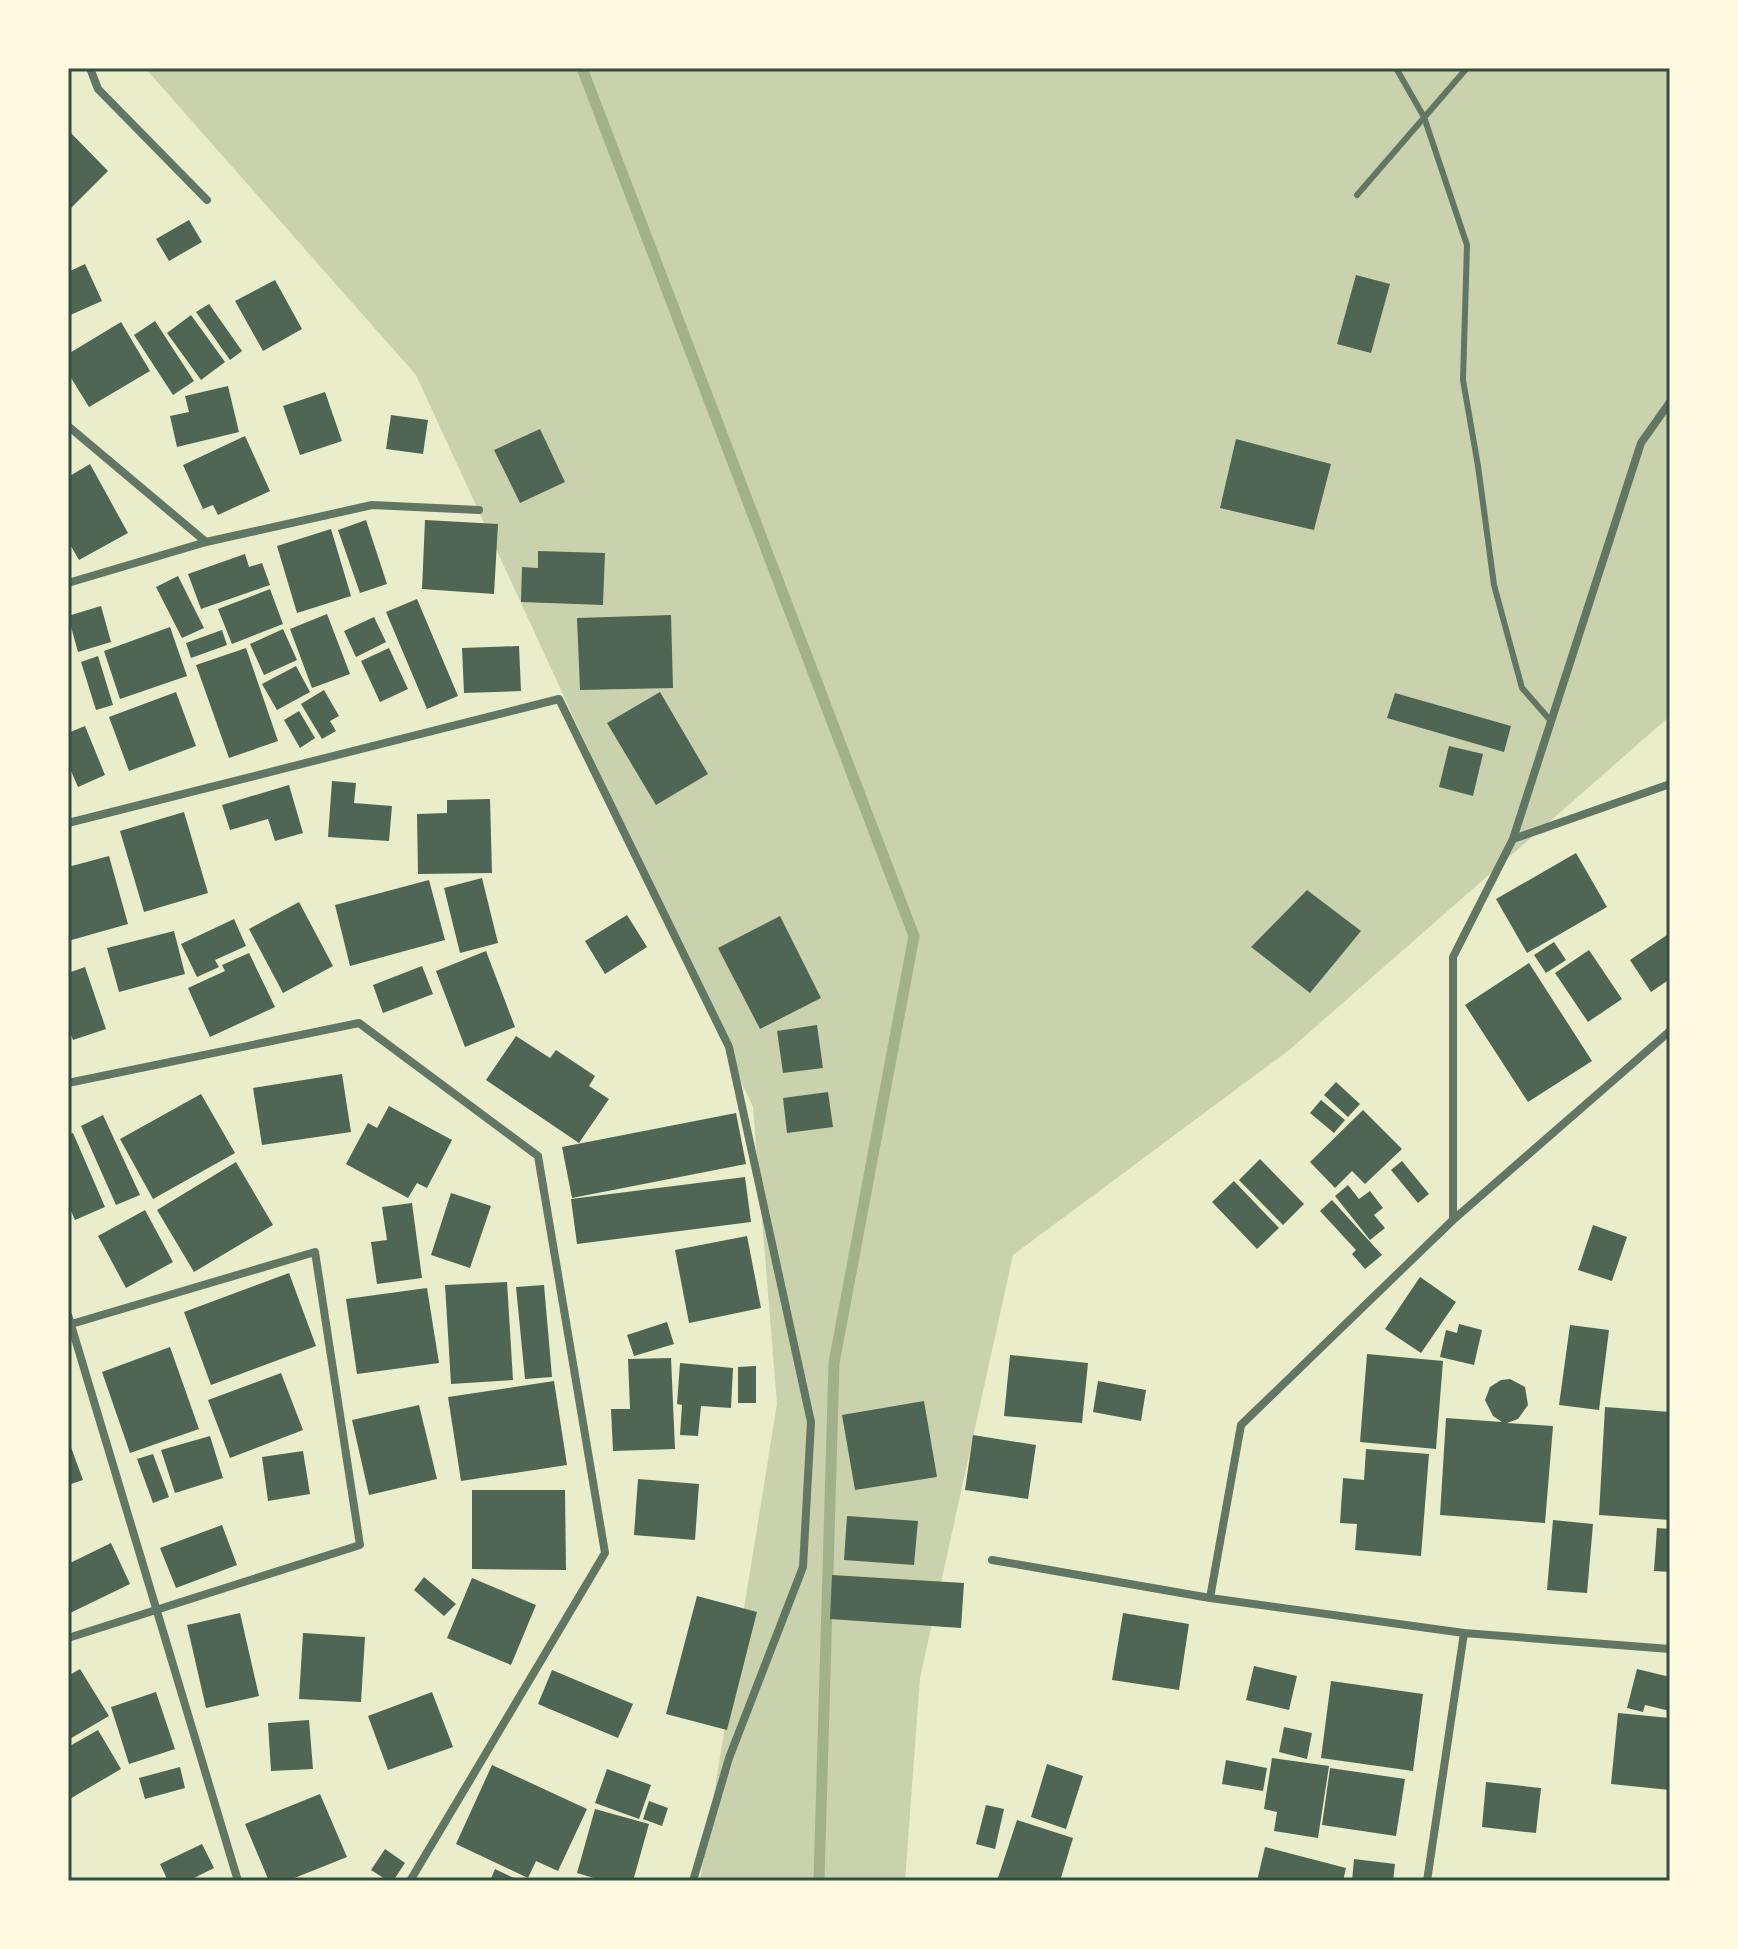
<svg xmlns="http://www.w3.org/2000/svg" width="1738" height="1949" font-family="Lato,sans-serif">
<style>
.green{fill:#cad2ad}
.lines{fill:none;stroke-linecap:round;stroke-linejoin:round}
.stream{stroke:#a3b18a;stroke-width:11}
.building{fill:#4f6655}
.service{stroke:#617663;stroke-width:6}
.minor{stroke:#617663;stroke-width:8}
.neatline{fill:none;stroke:#344e41;stroke-width:3}
</style>
<rect width="100%" height="100%" fill="#e9edc9"/>
<path class="green" d="M145,68H1670V716L1288,1051L1013,1255L920,1678L905,1881H700L777,1404L753,1107L416,375Z"/>
<g class="lines">
<path class="stream" d="M582,68L914,936L834,1363L819,1881"/>
</g>
<path class="building" d="M68,130L108,171L68,211Z
M189,220L202,242L169,261L156,239Z
M85,264L102,301L68,316V272Z
M1356,275L1390,284L1371,353L1337,344Z
M275,280L302,329L263,351L235,301Z
M209,304L242,351L230,360L196,312Z
M191,315L225,362L201,380L167,333Z
M155,321L194,381L173,395L134,335Z
M121,322L150,371L89,407L68,373V354Z
M228,386L239,432L177,447L170,416L189,412L185,396Z
M325,392L342,441L300,455L283,406Z
M391,415L428,420L423,454L386,449Z
M540,429L565,482L520,503L494,450Z
M245,436L270,491L218,515L213,505L203,509L183,465Z
M1236,439L1331,464L1314,530L1220,508Z
M90,464L128,533L79,560L68,541V477Z
M366,520L387,584L360,593L338,530Z
M425,520L498,524L494,594L422,589Z
M331,529L351,596L297,613L277,546Z
M538,551L605,553L603,605L521,602L522,567L538,568Z
M245,554L249,567L262,563L270,585L201,609L188,574Z
M178,576L204,628L182,638L156,587Z
M270,589L283,624L232,644L218,609Z
M417,599L458,696L427,709L386,612Z
M101,606L111,642L78,652L68,616Z
M327,614L350,674L312,688L290,629Z
M671,615L673,688L580,690L577,618Z
M374,617L386,642L356,657L344,631Z
M170,627L187,676L120,699L104,651Z
M283,629L297,660L264,675L250,644Z
M222,630L227,645L191,658L186,643Z
M519,646L521,691L464,693L462,648Z
M246,648L278,741L229,758L196,665Z
M389,648L408,689L380,702L361,661Z
M98,656L113,705L96,710L81,662Z
M296,666L310,692L277,710L262,684Z
M324,690L339,716L330,721L336,731L322,739L301,704Z
M176,692L196,746L129,771L109,717Z
M660,692L708,774L656,805L607,723Z
M1395,693L1511,726L1504,752L1387,718Z
M299,711L315,738L300,748L284,720Z
M85,726L105,775L78,787L68,764V733Z
M1449,746L1483,754L1473,796L1439,787Z
M332,781L356,783L354,803L392,806L389,841L328,837Z
M289,785L303,833L275,841L268,819L230,830L222,805Z
M490,799L492,873L418,874L417,814L447,813V800Z
M184,812L208,893L144,912L120,831Z
M1576,853L1607,907L1527,953L1496,899Z
M109,856L128,924L68,941V867Z
M482,878L498,943L460,953L444,888Z
M429,880L445,940L350,966L335,905Z
M1307,890L1361,931L1310,993L1251,947Z
M299,902L333,966L283,993L249,929Z
M627,915L647,947L605,974L585,941Z
M780,916L821,998L760,1029L718,948Z
M234,919L246,946L215,960L219,967L197,977L181,944Z
M174,931L185,974L119,992L107,948Z
M1670,933V979L1651,992L1630,960Z
M1554,942L1566,960L1546,973L1534,955Z
M1589,950L1622,999L1588,1022L1555,973Z
M486,951L515,1027L465,1047L436,971Z
M249,953L275,1007L210,1037L188,988L225,971L222,965Z
M1529,963L1592,1061L1528,1102L1465,1005Z
M422,966L433,994L383,1013L373,985Z
M85,967L106,1029L73,1040L68,1027V973Z
M817,1025L823,1068L783,1073L777,1031Z
M516,1036L550,1058L556,1050L595,1076L589,1086L609,1099L579,1143L486,1080Z
M342,1074L351,1132L262,1145L253,1088Z
M1336,1082L1360,1104L1348,1117L1324,1095Z
M828,1092L833,1127L787,1133L783,1098Z
M201,1094L235,1153L153,1199L120,1139Z
M1321,1100L1345,1120L1334,1133L1310,1113Z
M389,1106L452,1140L427,1188L417,1183L408,1198L346,1164L368,1123L377,1128Z
M1363,1110L1402,1149L1365,1184L1352,1171L1335,1188L1310,1162Z
M736,1113L746,1164L572,1198L562,1147Z
M103,1115L140,1195L116,1205L81,1126Z
M73,1133L105,1207L75,1220L68,1204V1135Z
M1260,1159L1304,1204L1283,1225L1239,1180Z
M1402,1161L1429,1194L1418,1203L1391,1170Z
M236,1162L273,1225L194,1272L157,1210Z
M745,1177L751,1222L577,1244L571,1199Z
M1234,1181L1279,1228L1257,1249L1212,1202Z
M1348,1185L1359,1199L1370,1191L1383,1208L1374,1215L1385,1228L1370,1240L1335,1196Z
M451,1193L491,1206L470,1268L431,1255Z
M1332,1200L1382,1255L1365,1269L1352,1254L1356,1250L1320,1211Z
M412,1203L422,1278L377,1284L371,1242L387,1240L382,1207Z
M145,1210L173,1262L126,1288L98,1236Z
M1593,1225L1627,1237L1612,1281L1578,1270Z
M747,1236L761,1308L689,1323L675,1250Z
M289,1273L316,1346L211,1385L184,1312Z
M1420,1277L1456,1302L1421,1353L1385,1329Z
M507,1282L513,1380L451,1384L445,1285Z
M544,1285L552,1377L525,1379L516,1287Z
M427,1288L439,1363L357,1374L346,1299Z
M667,1322L674,1344L634,1356L627,1335Z
M1459,1324L1482,1330L1474,1365L1440,1357L1446,1330L1457,1333Z
M1570,1325L1609,1330L1599,1410L1559,1405Z
M170,1347L199,1429L130,1453L102,1372Z
M1367,1354L1443,1361L1436,1449L1360,1442Z
M1010,1355L1088,1363L1082,1423L1004,1416Z
M671,1358L675,1449L613,1451L611,1409H630L628,1359Z
M680,1363L733,1368L731,1408L701,1406L698,1436L680,1435L682,1405L677,1404Z
M756,1366V1403H738V1367Z
M281,1373L303,1430L230,1458L208,1400Z
M1510,1379L1525,1387L1528,1405L1518,1419L1507,1423L1553,1426L1545,1523L1440,1515L1446,1418L1502,1422L1493,1416L1485,1400L1490,1387L1501,1380Z
M554,1381L567,1465L461,1481L448,1397Z
M1098,1381L1146,1390L1141,1421L1093,1412Z
M924,1401L937,1477L855,1490L842,1415Z
M419,1405L437,1479L369,1495L352,1420Z
M1605,1407L1670,1412V1520L1599,1515Z
M973,1435L1036,1445L1028,1499L965,1490Z
M210,1436L223,1478L175,1493L161,1450Z
M68,1439L83,1480L68,1485Z
M1366,1449L1429,1454L1421,1556L1355,1550L1357,1524L1340,1523L1343,1478L1364,1480Z
M303,1451L310,1494L268,1501L262,1457Z
M153,1454L169,1497L153,1503L137,1459Z
M638,1479L699,1484L695,1540L634,1535Z
M472,1490H565L566,1570L472,1569Z
M847,1516L918,1521L914,1565L844,1560Z
M1553,1520L1593,1524L1587,1593L1547,1590Z
M222,1525L237,1565L176,1588L160,1548Z
M1657,1528L1670,1529V1572L1654,1571Z
M111,1543L130,1584L68,1614V1564Z
M832,1575L964,1583L961,1628L830,1619Z
M424,1577L456,1604L444,1616L414,1590Z
M472,1578L536,1605L511,1665L447,1638Z
M697,1596L757,1612L727,1730L666,1714Z
M240,1613L259,1696L206,1708L187,1625Z
M1123,1613L1189,1624L1179,1690L1112,1680Z
M303,1633L365,1637L361,1702L299,1699Z
M1254,1666L1297,1676L1289,1710L1246,1700Z
M80,1669L109,1716L68,1740V1676Z
M1637,1669L1670,1677V1711L1645,1705L1643,1712L1627,1708Z
M552,1670L633,1704L618,1738L538,1704Z
M1331,1681L1423,1694L1413,1771L1321,1758Z
M156,1692L175,1749L129,1764L111,1707Z
M432,1692L453,1747L388,1770L368,1716Z
M1618,1713L1670,1718V1790L1611,1784Z
M309,1720L313,1769L271,1771L268,1723Z
M1284,1727L1312,1733L1307,1759L1279,1752Z
M98,1730L121,1769L68,1800V1747Z
M1272,1758L1329,1766L1318,1838L1274,1831L1277,1812L1264,1809Z
M1226,1760L1267,1768L1263,1791L1222,1784Z
M1047,1764L1083,1776L1066,1829L1031,1817Z
M492,1765L587,1809L558,1871L536,1861L528,1878L456,1844Z
M180,1767L185,1788L145,1799L139,1778Z
M1330,1768L1405,1779L1396,1836L1322,1825Z
M607,1769L651,1785L639,1819L595,1803Z
M1486,1782L1541,1788L1536,1833L1482,1827Z
M320,1794L347,1857L287,1881H269L245,1824Z
M649,1801L668,1808L662,1826L643,1819Z
M986,1805L1004,1809L995,1849L976,1844Z
M595,1809L649,1824L633,1881H604L577,1873Z
M1017,1820L1073,1838L1060,1881H997Z
M202,1844L214,1868L188,1881H168L160,1864Z
M1265,1847L1346,1868L1343,1881H1257Z
M385,1849L405,1863L393,1881H388L371,1870Z
M1354,1859L1395,1864L1393,1881H1352Z
M495,1869L520,1881H490Z"/>
<g class="lines">
<path class="service" d="M1396,68L1424,117L1467,245L1463,380L1478,466L1494,585L1522,688L1551,721
M1357,195L1467,68"/>
<path class="minor" d="M90,68L98,89L207,200
M68,426L206,542
M68,583L206,542L372,505L479,510
M68,823L559,699L729,1047L811,1422L803,1567L729,1758L693,1881
M1513,839L1670,784
M68,1083L359,1023L538,1156L605,1553L410,1881
M1453,1220V957L1513,839L1641,443L1670,402
M68,1315L238,1881
M68,1325L315,1252L360,1545L68,1638
M992,1560L1210,1598L1464,1633L1670,1649
M1210,1598L1241,1425L1453,1220L1670,1031
M1427,1881L1464,1633"/>
</g>
<rect width="1738" height="1949" fill="none" stroke="#fefae0" stroke-width="140"/>
<rect x="70" y="70" width="1598" height="1809" class="neatline"/>
</svg>
